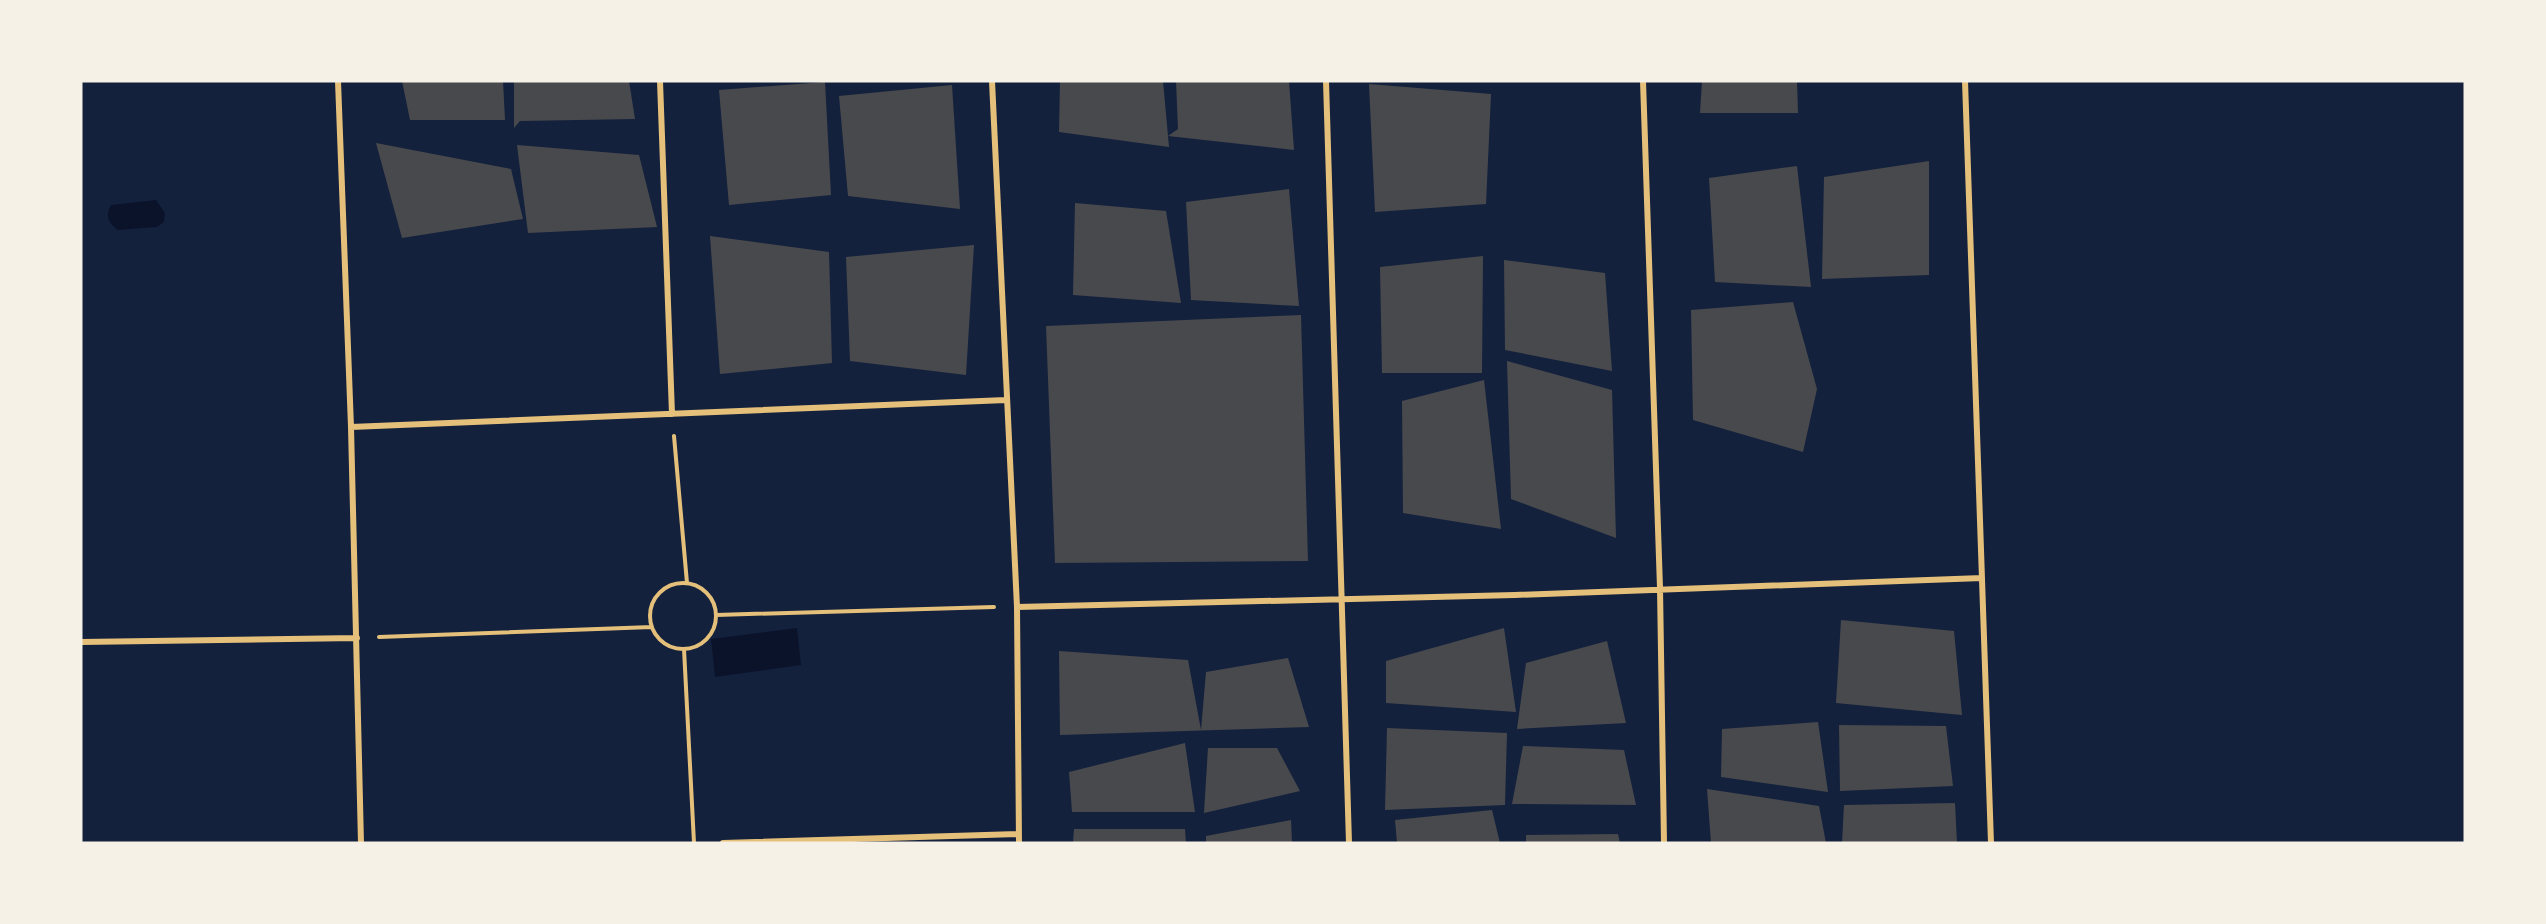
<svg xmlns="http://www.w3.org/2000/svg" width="2546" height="924" font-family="Overpass,sans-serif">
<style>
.water{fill:#0b132b}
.building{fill:#48494c}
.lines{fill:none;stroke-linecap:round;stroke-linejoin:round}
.path{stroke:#e5c07b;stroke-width:4}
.minor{stroke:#e5c07b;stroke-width:6}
</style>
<rect width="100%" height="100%" fill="#14213d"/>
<path class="water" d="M156,200L165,213L164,222L157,227L118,230C108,223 105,215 111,205Z
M797,628L801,665L715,677L711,639Z"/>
<path class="building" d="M402,81H503L505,120H410Z
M514,81H629L635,119L520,121L514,128Z
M1060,81H1163L1169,147L1059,132Z
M1176,81H1289L1294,150L1168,136L1178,129Z
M1702,81H1797L1798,113H1700Z
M825,82L831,195L729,205L719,90Z
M1369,84L1491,94L1486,204L1375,212Z
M952,85L960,209L848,196L839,96Z
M376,143L511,169L523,219L402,238Z
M517,145L639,155L657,227L528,233Z
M1929,161V275L1822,279L1824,177Z
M1797,166L1811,287L1715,282L1709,178Z
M1289,189L1299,306L1191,300L1186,202Z
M1075,203L1166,211L1181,303L1073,295Z
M710,236L829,252L832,363L720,374Z
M974,245L966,375L850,361L846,257Z
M1483,256L1482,373H1382L1380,267Z
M1504,260L1605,273L1612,371L1505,350Z
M1793,302L1817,389L1803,452L1693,420L1691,310Z
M1301,315L1308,561L1055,563L1046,326Z
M1507,361L1612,390L1616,538L1511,499Z
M1484,380L1501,529L1403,513L1402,401Z
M1841,620L1954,631L1962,715L1836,703Z
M1504,628L1516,712L1386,703V661Z
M1607,641L1626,723L1517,729L1526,663Z
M1059,651L1188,660L1201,730L1206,672L1288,658L1309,727L1060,735Z
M1818,722L1828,792L1721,777L1722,729Z
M1839,725L1946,726L1953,786L1840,791Z
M1387,728L1507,733L1505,805L1385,810Z
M1185,743L1195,812H1072L1069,772Z
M1523,746L1624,750L1636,805L1512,804Z
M1208,748H1277L1300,791L1204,813Z
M1707,789L1819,806L1826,843H1711Z
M1955,803L1957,843H1842L1844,805Z
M1492,810L1500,843H1397L1395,820Z
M1291,820L1292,843H1206V836Z
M1074,829H1185L1186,843H1073Z
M1618,834L1620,843H1526V835Z"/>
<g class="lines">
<path class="path" d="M674,436L687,583
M650 616a33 33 0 1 1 66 0a33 33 0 1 1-66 0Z
M716,615L994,607
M379,637L652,627
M684,649L694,843"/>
<path class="minor" d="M338,81L351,427L361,843
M660,81L672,414
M992,81L1017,607L1019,843
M1326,81L1349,843
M1643,81L1660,588L1664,843
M1965,81L1991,843
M351,427L1006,400
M1017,607L1515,595L1982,578
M81,642L357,638
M723,843L1019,834"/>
</g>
<rect width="2546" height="924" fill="none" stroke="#f6f1e7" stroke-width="165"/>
</svg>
